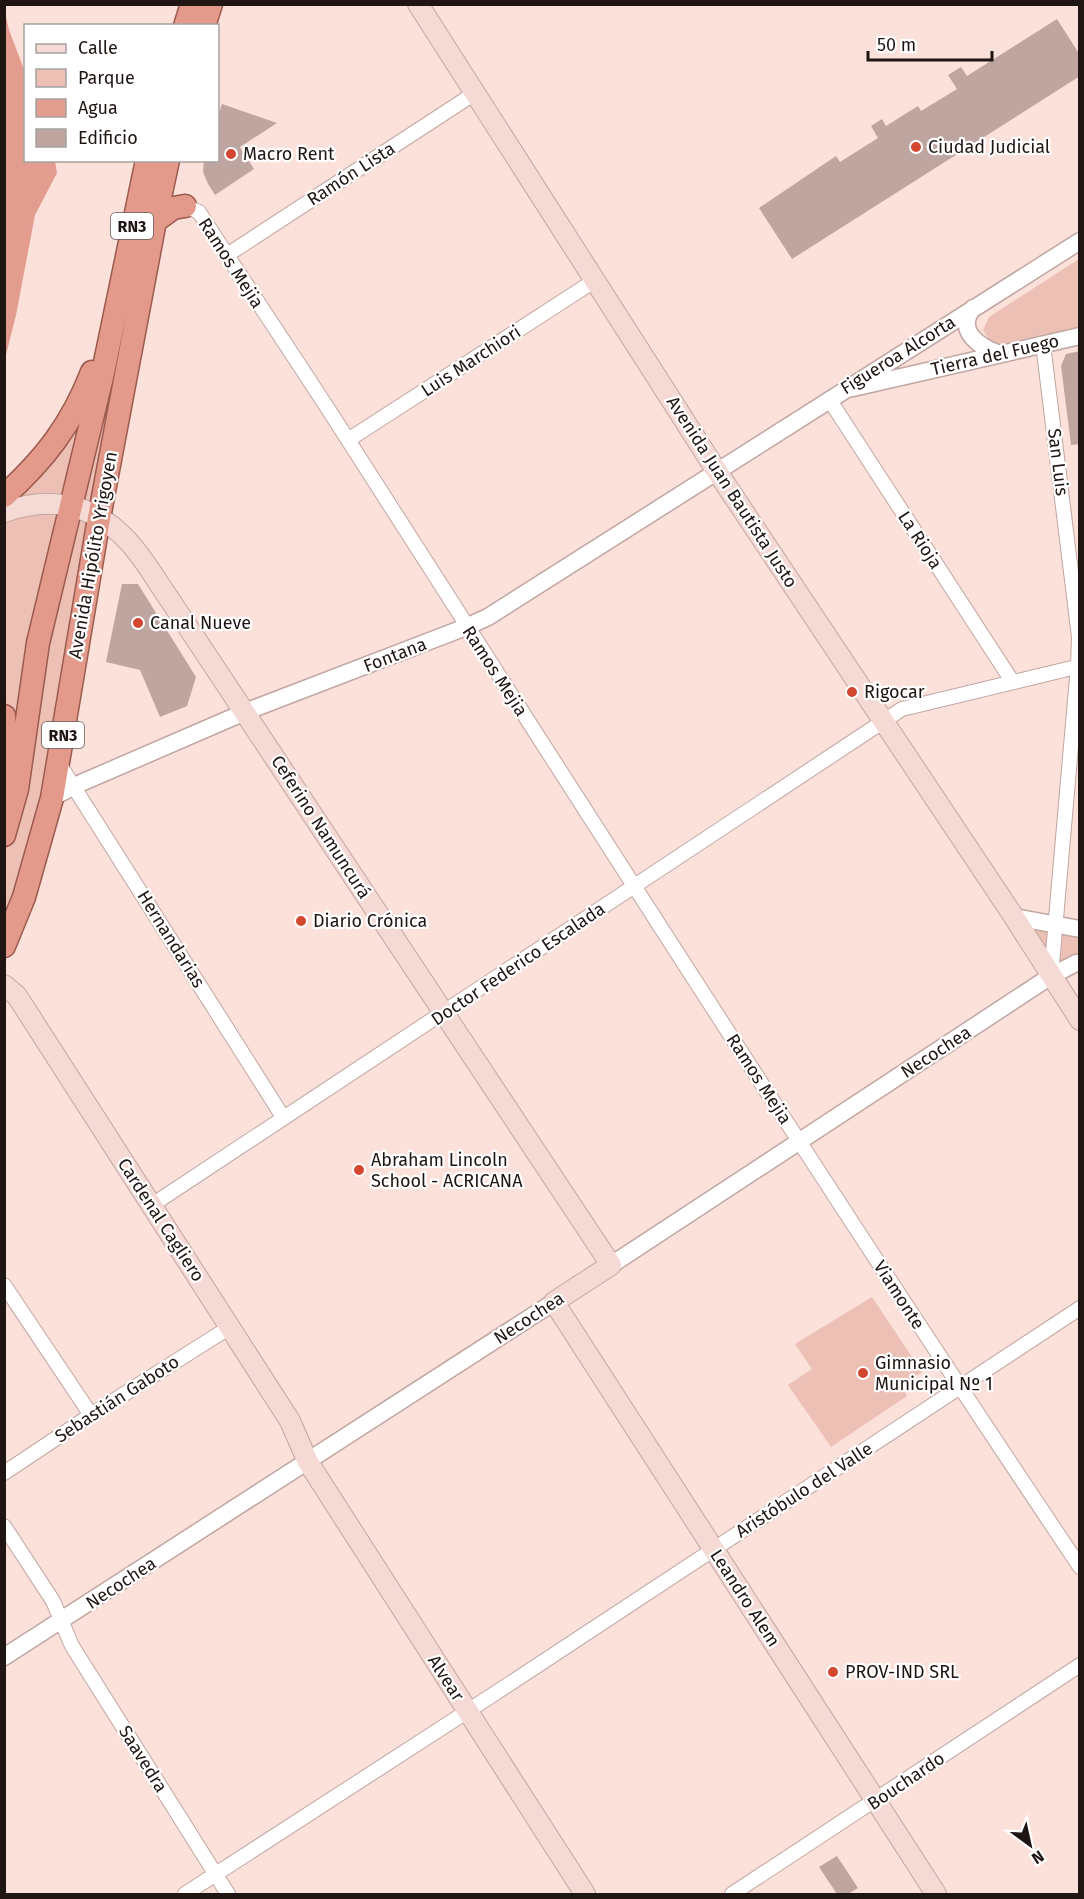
<svg xmlns="http://www.w3.org/2000/svg" width="1084" height="1899" font-family="'Fira Sans',sans-serif">
<style>
.green{fill:#edc0b6}
.water{fill:#e29d8f}
.building{fill:#bfa5a0}
.lines{fill:none;stroke-linecap:round;stroke-linejoin:round}
.minor-casing{stroke:#c0a6a1;stroke-width:16}
.tertiary-casing{stroke:#c0a6a1;stroke-width:19}
.secondary-casing{stroke:#c0a6a1;stroke-width:22}
.trunk-casing{stroke:#9b5b4e;stroke-width:25}
.minor{stroke:#fff;stroke-width:14}
.tertiary{stroke:#fff;stroke-width:16}
.secondary{stroke:#f5d9d4;stroke-width:20}
.trunk{stroke:#e49a8b;stroke-width:22}
.poi-dot{fill:#d3472f;stroke:#fff;stroke-width:2}
.labels{text-anchor:middle;stroke-width:4.5;stroke-linejoin:round;paint-order:stroke}
.shield{fill:#fff;stroke:#625b5a;stroke-width:1.5}
.shield-label{font-size:16px;font-weight:bold;fill:#1f1513}
.poi-label{font-size:18px;fill:#1f1513;stroke:#fff;text-anchor:start}
.street-label{font-size:18px;fill:#1f1513;stroke:#fff}
</style>
<rect width="100%" height="100%" fill="#fce0da"/>
<path class="green" d="M168,161L52,798L5,946V496L86,388Z
M1079,259V328L1006,344L993,345L983,330L989,317Z
M1014,917L1079,929V963L1051,976Z
M872,1297L922,1372L901,1385L907,1396L831,1447L788,1385L812,1369L795,1344Z"/>
<path class="water" d="M4,8L9,30L25,72L26,160L55,161L57,173L35,215L16,315L5,359Z"/>
<path class="building" d="M1057,19L1080,55V76L792,259L759,208L836,156L840,162L878,138L871,126L882,119L886,126L918,106L921,111L957,89L948,75L961,67L967,76Z
M222,104L277,123L240,147L254,169L215,195L208,184L203,172L204,160H218V116Z
M1080,351V444L1071,445L1061,366L1066,354Z
M122,584H138L196,677L187,706L160,717L140,670L106,662Z
M837,1856L858,1888L848,1894H837L819,1867Z"/>
<g class="lines">
<g class="minor-casing">
<path id="minor" d="M185,206L199,212C249,290 301,366 350,443C591,819 831,1196 1080,1567
M227,255L475,93
M1043,344L1079,637L1078,666L1051,976
M829,399L1012,681
M348,440L594,281
M58,762L283,1117
M152,1205L902,709L1080,666
M4,1285L91,1415
M4,1473L91,1415L230,1327
M4,1526L53,1601L72,1646L228,1894
M185,1894L491,1696L1080,1308
M732,1894L1080,1665"/>
</g>
<g class="tertiary-casing">
<path id="tertiary" d="M973,308C970,312 967,317 967,322C965,338 987,350 1000,354
M853,388L1080,336
M52,798L74,786L245,712L466,627L488,617L1080,241
M1014,917L1080,929
M611,1265L1051,976L1076,963H1080
M4,1657L554,1302"/>
</g>
<g class="secondary-casing">
<path id="secondary" d="M418,4L716,470L1014,917L1080,1020
M4,512C51,495 93,504 127,540C144,558 156,580 170,600L611,1265L554,1302L936,1894
M4,985L17,996L290,1421L308,1462L585,1894"/>
</g>
<g class="trunk-casing">
<path id="trunk" d="M185,26L192,4
M204,26L211,4
M155,221L173,208L185,206
M4,496C45,459 72,424 92,372
M4,716L7,762L5,777
M4,835L17,789L38,643L102,377L147,160
M4,946L24,897L52,798L99,518L155,221L168,160"/>
</g>
<use href="#minor" class="minor"/>
<use href="#tertiary" class="tertiary"/>
<use href="#secondary" class="secondary"/>
<use href="#trunk" class="trunk"/>
</g>
<g class="poi-dot">
<circle cx="916" cy="147" r="6"/>
<circle cx="231" cy="154" r="6"/>
<circle cx="138" cy="623" r="6"/>
<circle cx="852" cy="692" r="6"/>
<circle cx="301" cy="921" r="6"/>
<circle cx="359" cy="1170" r="6"/>
<circle cx="863" cy="1373" r="6"/>
<circle cx="833" cy="1672" r="6"/>
</g>
<g class="labels">
<g class="shield">
<rect x="111" y="213" width="42" height="26" rx="4.5"/>
<rect x="42" y="722" width="42" height="26" rx="4.5"/>
</g>
<g class="shield-label">
<text x="132" y="232">RN3</text>
<text x="63" y="741">RN3</text>
</g>
<g class="poi-label">
<text x="928" y="153">Ciudad Judicial</text>
<text x="243" y="160">Macro Rent</text>
<text x="150" y="629">Canal Nueve</text>
<text x="864" y="698">Rigocar</text>
<text x="313" y="927">Diario Crónica</text>
<text x="371" y="1166">Abraham Lincoln<tspan x="371" dy="21">School - ACRICANA</tspan></text>
<text x="875" y="1369">Gimnasio<tspan x="875" dy="21">Municipal Nº 1</tspan></text>
<text x="845" y="1678">PROV-IND SRL</text>
</g>
<g class="street-label">
<text transform="translate(351 174) rotate(-33)" y="6">Ramón Lista</text>
<text transform="translate(231 263) rotate(57)" y="6">Ramos Mejia</text>
<text transform="translate(898 355) rotate(-32)" y="6">Figueroa Alcorta</text>
<text transform="translate(995 355) rotate(-13)" y="6">Tierra del Fuego</text>
<text transform="translate(471 361) rotate(-33)" y="6">Luis Marchiori</text>
<text transform="translate(1058 462) rotate(83)" y="6">San Luis</text>
<text transform="translate(732 492) rotate(57)" y="6">Avenida Juan Bautista Justo</text>
<text transform="translate(920 540) rotate(57)" y="6">La Rioja</text>
<text transform="translate(93 555) rotate(-80)" y="6">Avenida Hipólito Yrigoyen</text>
<text transform="translate(395 655) rotate(-21)" y="6">Fontana</text>
<text transform="translate(495 671) rotate(57)" y="6">Ramos Mejia</text>
<text transform="translate(321 827) rotate(57)" y="6">Ceferino Namuncurá</text>
<text transform="translate(171 939) rotate(58)" y="6">Hernandarias</text>
<text transform="translate(518 964) rotate(-34)" y="6">Doctor Federico Escalada</text>
<text transform="translate(936 1052) rotate(-33)" y="6">Necochea</text>
<text transform="translate(759 1079) rotate(57)" y="6">Ramos Mejia</text>
<text transform="translate(161 1220) rotate(57)" y="6">Cardenal Cagliero</text>
<text transform="translate(899 1295) rotate(57)" y="6">Viamonte</text>
<text transform="translate(529 1318) rotate(-33)" y="6">Necochea</text>
<text transform="translate(117 1399) rotate(-33)" y="6">Sebastián Gaboto</text>
<text transform="translate(804 1490) rotate(-33)" y="6">Aristóbulo del Valle</text>
<text transform="translate(121 1583) rotate(-33)" y="6">Necochea</text>
<text transform="translate(745 1598) rotate(57)" y="6">Leandro Alem</text>
<text transform="translate(446 1678) rotate(57)" y="6">Alvear</text>
<text transform="translate(143 1759) rotate(58)" y="6">Saavedra</text>
<text transform="translate(906 1781) rotate(-34)" y="6">Bouchardo</text>
</g>
</g>
<rect width="1084" height="1899" fill="none" stroke="#1f1513" stroke-width="12"/>
<rect x="24" y="24" width="195" height="138" fill="#ffffff" stroke="#a5a1a1" stroke-width="1.5"/>
<rect x="36" y="44" width="30" height="9" fill="#f5d9d4" stroke="#a5a1a1" stroke-width="1.5"/>
<text x="78" y="54" font-size="18" fill="#1f1513">Calle</text>
<rect x="36" y="69" width="30" height="18" fill="#edc0b6" stroke="#a5a1a1" stroke-width="1.5"/>
<text x="78" y="84" font-size="18" fill="#1f1513">Parque</text>
<rect x="36" y="99" width="30" height="18" fill="#e29d8f" stroke="#a5a1a1" stroke-width="1.5"/>
<text x="78" y="114" font-size="18" fill="#1f1513">Agua</text>
<rect x="36" y="129" width="30" height="18" fill="#bfa5a0" stroke="#a5a1a1" stroke-width="1.5"/>
<text x="78" y="144" font-size="18" fill="#1f1513">Edificio</text>
<g transform="translate(1030 1845) rotate(147)" stroke="#ffffff" stroke-width="4.5" paint-order="stroke">
<path d="M0-4.5L10 22L0 15L-10 22Z" fill="#1f1513"/>
<text y="-9" font-size="16" font-weight="bold" text-anchor="middle" fill="#1f1513">N</text>
</g>
<path d="M868 51v9h124v-9" fill="none" stroke="#1f1513" stroke-width="3"/>
<text x="877" y="51" font-size="18" fill="#1f1513" stroke="#ffffff" stroke-width="4.5" paint-order="stroke">50 m</text>
</svg>
